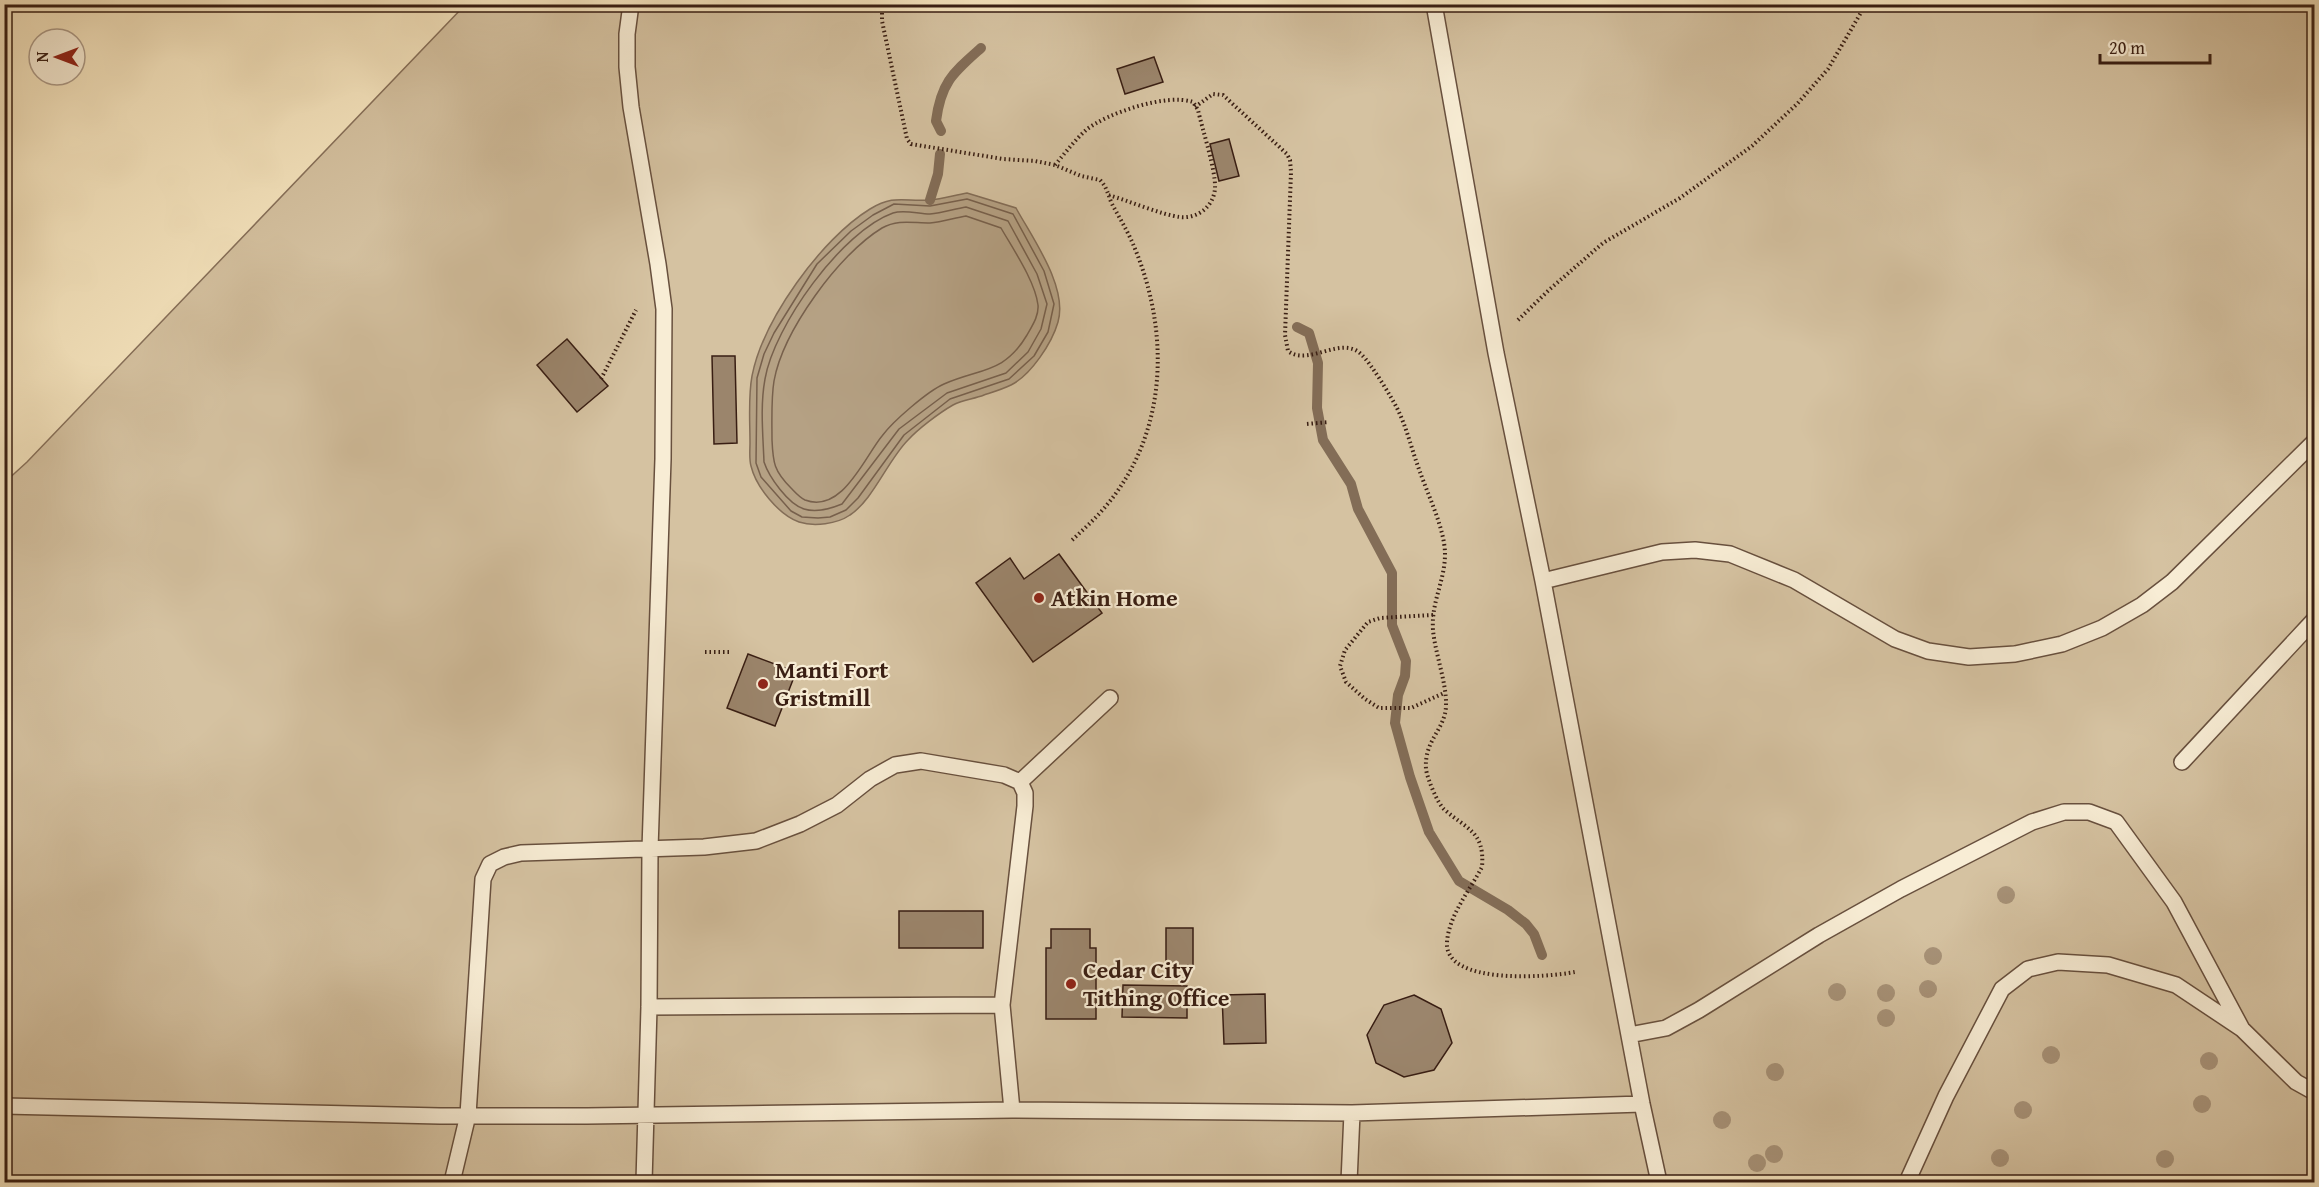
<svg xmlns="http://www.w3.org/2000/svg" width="2319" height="1187" font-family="'Gentium Book Plus',serif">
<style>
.green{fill:#d5c2a1;stroke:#87705a;stroke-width:1.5}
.water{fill:#b5a184;stroke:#836d57;stroke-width:1.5}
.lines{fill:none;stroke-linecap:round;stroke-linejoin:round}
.shore{stroke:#77604c;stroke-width:1.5}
.stream{stroke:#836d57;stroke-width:10}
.building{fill:#9b856c;stroke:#391e13;stroke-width:1.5}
.lane-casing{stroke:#68503e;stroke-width:18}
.path{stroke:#391e13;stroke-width:4;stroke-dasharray:1.5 3;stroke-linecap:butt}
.lane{stroke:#f8edd5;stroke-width:15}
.tree{fill:#a79278}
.poi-dot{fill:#8f2418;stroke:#f8edd5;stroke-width:2}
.labels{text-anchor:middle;stroke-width:4.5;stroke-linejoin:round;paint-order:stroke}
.poi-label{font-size:24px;font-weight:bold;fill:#391e13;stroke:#f8edd5;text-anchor:start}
</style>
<rect width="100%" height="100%" fill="#f5e4be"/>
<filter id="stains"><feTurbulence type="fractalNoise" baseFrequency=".00333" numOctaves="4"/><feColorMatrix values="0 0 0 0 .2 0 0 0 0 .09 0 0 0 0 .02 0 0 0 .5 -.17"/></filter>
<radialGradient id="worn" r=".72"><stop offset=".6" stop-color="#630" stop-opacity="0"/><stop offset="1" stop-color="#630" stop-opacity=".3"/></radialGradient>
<path class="green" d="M465,5H2314V1182H5V482L27,462Z"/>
<path class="water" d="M967,193L1016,208C1033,239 1068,287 1058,322C1052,343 1031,375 1011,385C1003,389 993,392 984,395C974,399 962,400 953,405C939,413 918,429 908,440C888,460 873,500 850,515C837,524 814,527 799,522C779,515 756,487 751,466C749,459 750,450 750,443C750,421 748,397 752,376C763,320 821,239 870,209C895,194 904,202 930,200C942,199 955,195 967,193Z"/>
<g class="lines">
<path class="shore" d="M967,199L1013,214L1044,271L1054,304L1048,332L1034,356L1009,379L950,399L904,435L858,498L846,510L830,517L818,518L802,517L791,511L761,477L756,463L757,378L764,354L774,333L817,264L851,231L873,215L894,204L930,206Z
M966,207L1008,221L1037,274L1047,304L1041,329L1028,352L1006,373L947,393L899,429L842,504C830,509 817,513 804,509C788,504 769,477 764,462C763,435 760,406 765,379C774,326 842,231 893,213C904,209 918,214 930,214C942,213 954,209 966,207Z
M966,216L1001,228C1013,249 1035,281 1038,305C1039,316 1032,326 1027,335C1004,374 980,368 944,384C928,391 893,421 882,436C864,458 842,514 805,500C799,497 795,492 791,488C774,471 773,463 772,440C772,421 771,399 774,381C783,331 839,254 882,228C898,219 912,223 930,223C942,222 954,218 966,216Z"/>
<path class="stream" d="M941,131L936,121C941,82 953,73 981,48
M930,200L938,174L940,154
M1297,327L1309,333L1318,363L1317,408L1323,440L1351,484L1358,509L1392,573V625L1406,661L1405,676L1398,695L1395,723L1410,777L1429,832L1459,881L1508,910L1526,924L1534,934L1542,955"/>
</g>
<path class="building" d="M1154,57L1163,82L1125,94L1117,69Z
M1229,139L1239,176L1219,181L1210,144Z
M567,339L608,386L577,412L537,365Z
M712,356H735L737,443L714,444Z
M1059,554L1102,613L1033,662L976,583L1010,558L1024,579Z
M748,654L796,672L775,726L727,708Z
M899,911H983V948H899Z
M1166,928H1193V969H1166Z
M1051,929H1090V948H1096V1019H1046V948H1051Z
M1123,985L1187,986V1018L1122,1017Z
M1265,994L1266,1043L1224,1044L1222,995Z
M1414,995L1441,1009L1452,1043L1434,1070L1404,1077L1376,1063L1367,1035L1384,1005Z"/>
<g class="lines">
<g class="lane-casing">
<path id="lane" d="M631,4L627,34V67L631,107L658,264L664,309L663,459L650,849L649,1007L644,1182
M1434,4L1496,353L1543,581L1642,1104L1659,1182
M1543,581L1662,552L1695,550L1730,554L1794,580L1895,639L1928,651L1969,657L2015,654L2062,644L2102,628L2142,605L2172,582L2314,442
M2182,762L2314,620
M1020,782L1110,698
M649,1007L1002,1005L1012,1110
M1629,1035L1666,1028L1699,1010L1819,935L1901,889L2032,822L2064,812H2089L2116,822L2174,902L2242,1029
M4,1106L440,1116H587L1012,1110L1352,1113L1642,1104
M452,1182L468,1115L483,879L490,864L504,857L521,853L704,847L756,841L800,824L837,805L870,779L895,765L921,761L1004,775L1020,782L1025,793V806L1002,1005
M1349,1182L1352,1113
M1907,1182L1946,1096L2002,989L2028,969L2058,962L2108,965L2176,985L2242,1029L2296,1082L2314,1092"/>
</g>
<path class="path" d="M882,4V21L907,139L911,144L1003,159L1035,161L1055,165L1081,176L1100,180C1107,187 1108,195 1112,204C1119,217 1127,230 1133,244C1170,330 1169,431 1106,506C1096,518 1083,530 1071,541
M1195,107L1213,94L1223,95L1287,154L1290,160L1291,172L1285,335L1288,351C1309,367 1342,334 1362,355C1372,365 1390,395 1397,408C1407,428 1412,451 1420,472C1428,495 1445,530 1445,554C1445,581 1431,602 1433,630C1435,653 1447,684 1446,706C1445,730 1424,740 1426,769C1427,778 1438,805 1445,810C1466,829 1485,831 1482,867C1470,890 1449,915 1447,942C1444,986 1549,977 1575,972
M1055,165C1065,153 1075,140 1086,130C1107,113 1167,93 1193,102L1198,110C1202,128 1216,171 1215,188C1214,206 1198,219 1180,217C1162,215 1127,200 1108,195
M1518,320L1550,289L1603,243L1680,198L1752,146L1797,104L1828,69L1866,4
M601,379L636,310
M1307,424L1329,422
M1433,615L1380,618L1368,622L1345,650L1340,666L1346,682L1365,699L1379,708H1411L1444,693
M705,652H730"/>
<use href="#lane" class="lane"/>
</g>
<g class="tree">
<circle cx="2006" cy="895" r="9"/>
<circle cx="1933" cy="956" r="9"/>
<circle cx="1928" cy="989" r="9"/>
<circle cx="1837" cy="992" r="9"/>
<circle cx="1886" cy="993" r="9"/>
<circle cx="1886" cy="1018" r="9"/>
<circle cx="2051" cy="1055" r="9"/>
<circle cx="2209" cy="1061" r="9"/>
<circle cx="1775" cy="1072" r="9"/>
<circle cx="2202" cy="1104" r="9"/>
<circle cx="2023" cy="1110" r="9"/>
<circle cx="1722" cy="1120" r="9"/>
<circle cx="1774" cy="1154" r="9"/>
<circle cx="2000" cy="1158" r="9"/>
<circle cx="2165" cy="1159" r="9"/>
<circle cx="1757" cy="1163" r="9"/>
</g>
<g class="poi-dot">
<circle cx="1039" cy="598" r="6"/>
<circle cx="763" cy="684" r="6"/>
<circle cx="1071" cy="984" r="6"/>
</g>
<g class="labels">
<g class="poi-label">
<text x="1051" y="606">Atkin Home</text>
<text x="775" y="678">Manti Fort<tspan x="775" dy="28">Gristmill</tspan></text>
<text x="1083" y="978">Cedar City<tspan x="1083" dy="28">Tithing Office</tspan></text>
</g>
</g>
<rect width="2319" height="1187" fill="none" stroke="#f5e4be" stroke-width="24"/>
<rect x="6" y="6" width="2307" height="1175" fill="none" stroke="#391e13" stroke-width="3"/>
<rect x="12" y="12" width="2295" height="1163" fill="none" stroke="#391e13" stroke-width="1.5"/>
<g transform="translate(57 57) rotate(270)"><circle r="28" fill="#f8edd5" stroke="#ac9a87" stroke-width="1.5"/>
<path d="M0-4.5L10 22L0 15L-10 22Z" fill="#8f2418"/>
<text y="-9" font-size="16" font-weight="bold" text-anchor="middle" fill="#391e13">N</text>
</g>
<path d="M2100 54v9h110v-9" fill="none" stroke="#391e13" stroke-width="3"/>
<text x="2109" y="54" font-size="18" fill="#391e13" stroke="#f8edd5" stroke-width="4.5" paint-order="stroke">20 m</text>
<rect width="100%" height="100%" filter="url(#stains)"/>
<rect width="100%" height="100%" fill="url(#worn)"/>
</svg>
